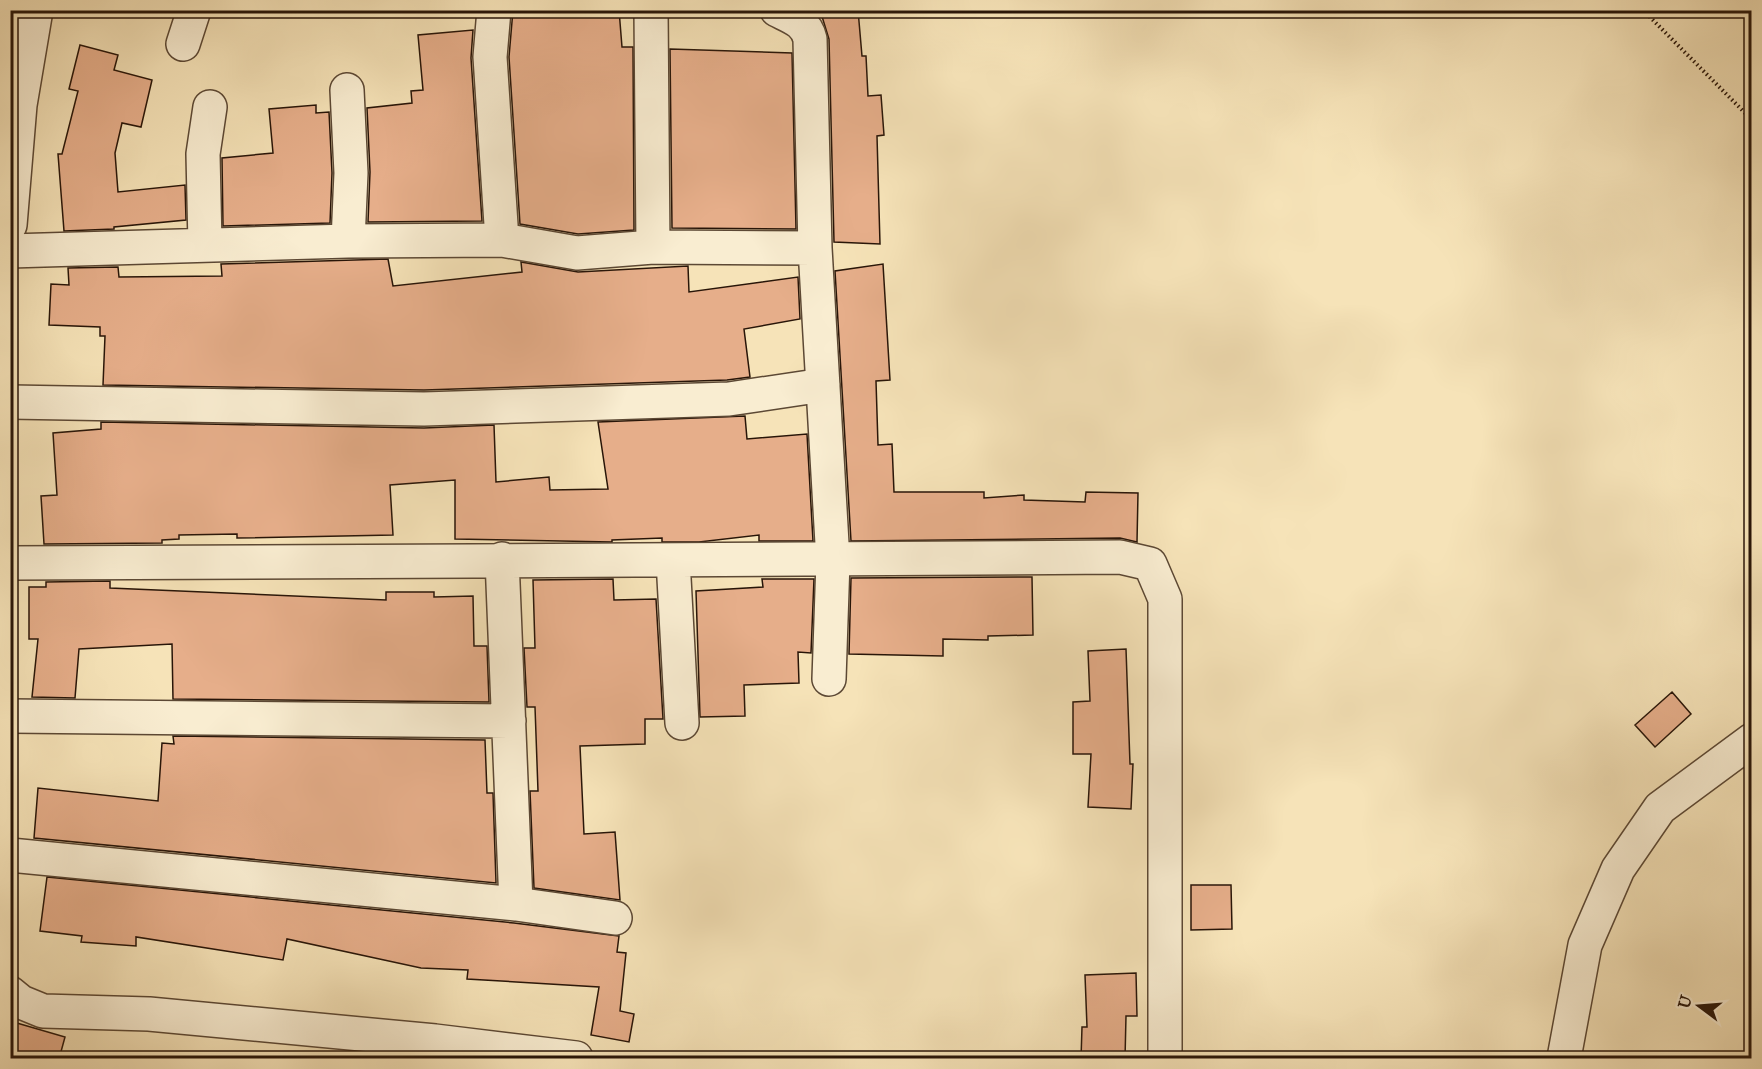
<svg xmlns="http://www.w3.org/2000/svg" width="1762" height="1069" font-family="'IM FELL Great Primer',serif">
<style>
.building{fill:#e6ae8a;stroke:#281508;stroke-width:1.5}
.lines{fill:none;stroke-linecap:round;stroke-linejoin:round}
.minor-casing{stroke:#5c4834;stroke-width:36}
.path{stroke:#281508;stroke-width:4;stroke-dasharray:1.5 3;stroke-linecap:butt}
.minor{stroke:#f9edd1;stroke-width:33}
</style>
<rect width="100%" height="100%" fill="#f6e3b8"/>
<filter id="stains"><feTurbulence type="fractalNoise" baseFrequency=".00333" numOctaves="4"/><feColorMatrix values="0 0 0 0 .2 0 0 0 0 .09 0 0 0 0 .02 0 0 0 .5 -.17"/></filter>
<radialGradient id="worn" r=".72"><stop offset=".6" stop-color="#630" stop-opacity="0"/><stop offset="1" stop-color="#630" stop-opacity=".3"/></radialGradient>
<path class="building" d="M513,10H619L622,47H633L634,230L578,234L520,224L509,57Z
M820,10H858L862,56H866L868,96L881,95L884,135L877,136L880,244L834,242L829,39Z
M473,30L471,58L482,221L368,222L370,172L367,108L412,103L411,91L423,90L418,35Z
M80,45L118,55L114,70L152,80L141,127L122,123L115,153L118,192L185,185L186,220L114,227V229L64,231L58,154H62L78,91L69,89Z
M670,49L792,53L796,229L672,228Z
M316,105V113L329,112L332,173L330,223L223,226L222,158L273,153L269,109Z
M388,259L393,286L522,272L521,262L578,272L688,266L689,292L798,277L800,319L744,329L750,377L727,380L424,390L103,385L105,336H100V327L49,325L51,284L69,285L68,268L118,267L119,277L222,276L221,264Z
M883,264L890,380L876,381L878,445L892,444L894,492H984V498L1024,495V500L1085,502L1086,492L1138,493L1137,542L1120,538L851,541L835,271Z
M745,416L747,439L807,434L813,541H759V535L699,542H662V538L612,540V542L455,539V480L390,485L393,535L237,538V534L179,535V539L162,540V543L44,544L41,496L57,495L53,433L101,429V422L424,428L494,425L496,482L549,477L550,490L608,489L598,422Z
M1032,577L1033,635L988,636V640L943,639V656L849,654L851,578Z
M613,579L614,600L656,599L663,719H645V744L580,746L584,834L615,832L620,900L534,888L530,791H538L535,707H527L524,648H535L533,580Z
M762,579H814L811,653L798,652L799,683L744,685L745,716L700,717L696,591L763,587Z
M110,581V588L386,600V592H434V597L473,596L474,646H487L489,702L173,699L172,644L79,649L75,698L32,697L38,639H29V587H46V582Z
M1126,649L1130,764H1133L1131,809L1088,807L1091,754H1073V702L1090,701L1088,651Z
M1672,692L1691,714L1655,747L1635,725Z
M173,736L485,740L487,793H493L496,883L34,838L38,788L158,801L162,743L174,744Z
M47,877L514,923L619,936L617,952L626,953L620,1011L634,1014L629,1042L591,1035L599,987L467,979L468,970L421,968L287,939L283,960L136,937V946L81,942L82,936L40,931Z
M1191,885H1231L1232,929L1191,930Z
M1136,973L1137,1016H1126L1125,1059H1081L1082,1027H1087L1085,975Z
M10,1021L65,1037L59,1059H10Z"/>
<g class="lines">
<g class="minor-casing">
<path id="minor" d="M494,10L490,57L502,240
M777,10C793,18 806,22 810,39L815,248L833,561L829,679
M183,44L194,10
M347,90L351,173L348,241
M10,104L20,105L10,225
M20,105L36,10
M205,245L203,154L210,107
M653,247L815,248
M10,251L348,241L502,240L577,253L653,247L651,10
M10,402L424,409L729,399L823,385
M502,559L516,904
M673,560L682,723
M10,563C380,560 750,562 1120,557L1150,564L1165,599V1058
M10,716L509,721
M10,855L516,904L615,918
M10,993L21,1002L43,1011L149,1014L435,1041L576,1058
M1564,1058L1585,945L1618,869L1660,808L1752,740"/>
</g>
<path class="path" d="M1643,10L1752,120"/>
<use href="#minor" class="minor"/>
</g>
<rect width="1762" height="1069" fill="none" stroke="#f6e3b8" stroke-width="36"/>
<rect x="12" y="12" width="1738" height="1045" fill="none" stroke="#281508" stroke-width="3"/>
<rect x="18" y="18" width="1726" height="1033" fill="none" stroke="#281508" stroke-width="1.5"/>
<g transform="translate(1699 1006) rotate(286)" stroke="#f9edd1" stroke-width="4.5" paint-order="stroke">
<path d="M0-4.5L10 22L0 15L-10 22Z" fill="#281508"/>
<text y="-9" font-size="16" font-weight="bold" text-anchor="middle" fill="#281508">U</text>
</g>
<rect width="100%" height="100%" filter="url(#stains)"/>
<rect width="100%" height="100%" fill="url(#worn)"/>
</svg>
